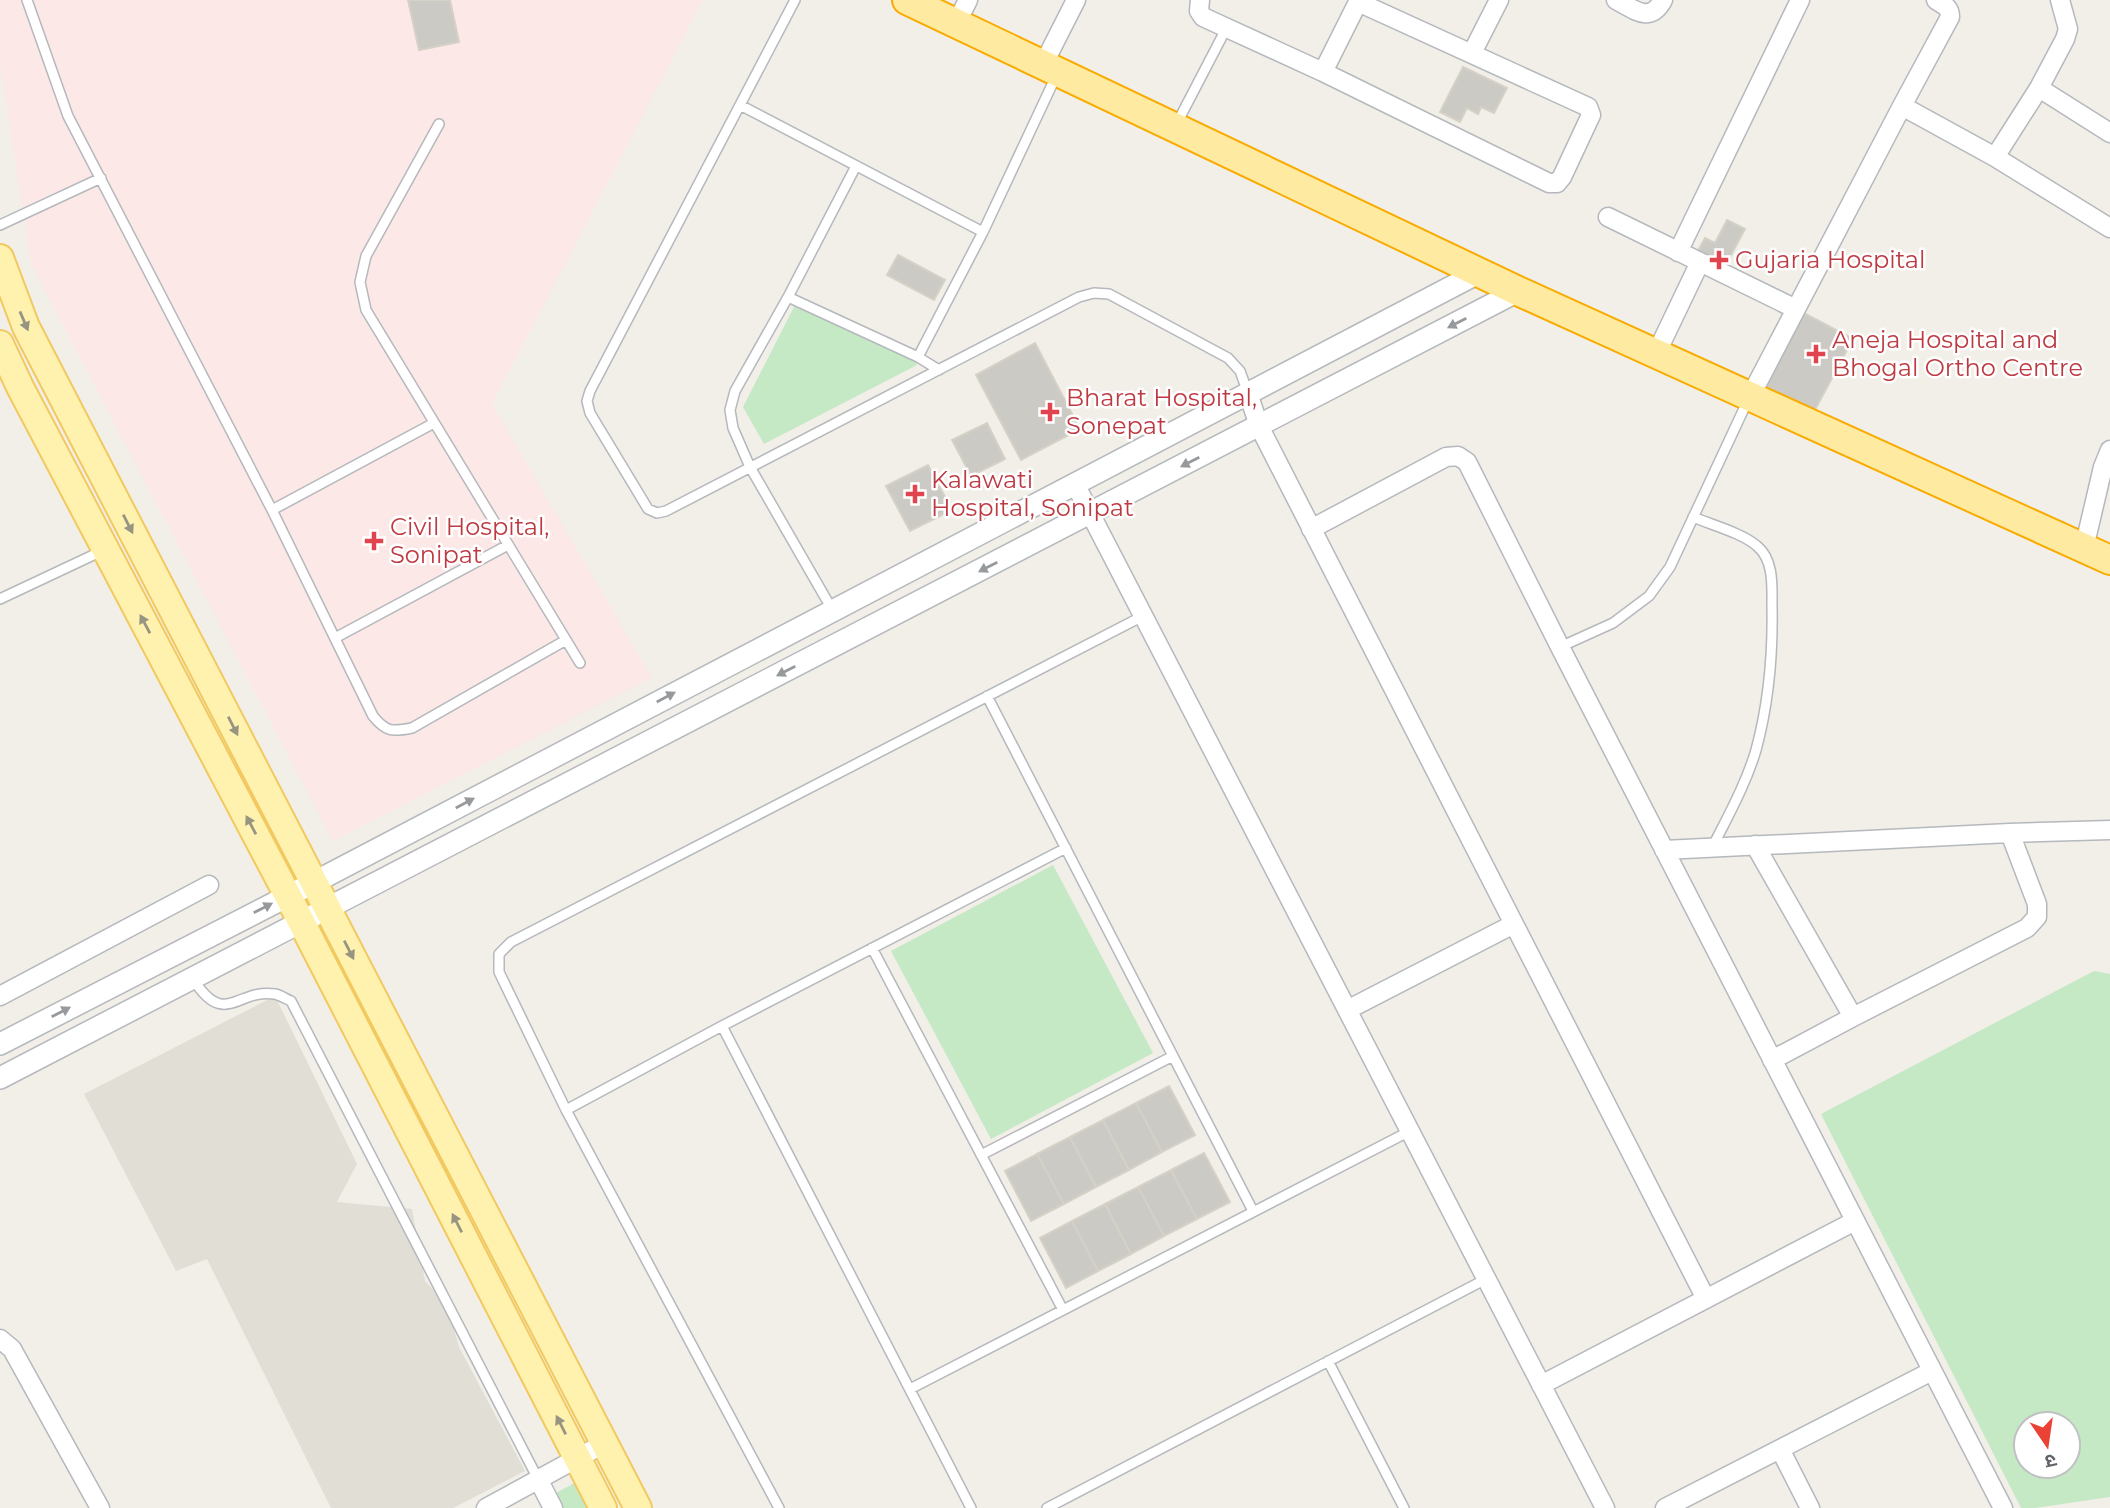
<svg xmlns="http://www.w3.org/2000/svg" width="2110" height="1508" font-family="Montserrat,'Noto Sans Devanagari',sans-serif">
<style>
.education{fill:#e1ded6}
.medical{fill:#fce8e6}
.green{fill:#c5e8c5;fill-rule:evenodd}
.building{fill:#cccac5;stroke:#d6d1c6;stroke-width:2}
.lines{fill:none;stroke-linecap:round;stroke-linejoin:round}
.service-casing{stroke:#b5b8bc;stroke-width:12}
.minor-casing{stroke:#b5b8bc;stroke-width:21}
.tertiary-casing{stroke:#b5b8bc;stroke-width:24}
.primary-casing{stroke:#f2c960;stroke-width:30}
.trunk-casing{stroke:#f9ab00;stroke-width:32}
.service{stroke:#fff;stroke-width:9}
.minor{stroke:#fff;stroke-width:18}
.tertiary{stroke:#fff;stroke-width:21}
.primary{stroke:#fff2af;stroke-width:26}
.trunk{stroke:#feeaa1;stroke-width:28}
.oneway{fill:#979581}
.oneway2{fill:#979a9d}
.health-dot{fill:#e0444e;stroke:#fff;stroke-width:2.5}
.labels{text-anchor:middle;stroke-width:5;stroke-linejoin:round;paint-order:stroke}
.health-label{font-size:24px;fill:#be3a42;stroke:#fff;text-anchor:start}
</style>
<rect width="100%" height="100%" fill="#f1efe8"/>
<path class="education" d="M275,996L357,1164L337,1202L412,1209L425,1281L447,1304L459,1347L525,1471L453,1508H331L207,1259L176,1271L84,1094Z"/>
<path class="medical" d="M0,0H703L492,404L652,678L333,841L31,264L0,62Z"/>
<path class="green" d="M796,303L915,349L917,365L764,444L743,407Z
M1053,865L1153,1053L991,1139L891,951Z
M2094,971L2110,974V1497L2035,1508H2021L1821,1114ZM2026,1424H2068V1466H2026Z
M578,1481L592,1508H564L556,1493Z"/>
<path class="building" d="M408,0H450L459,42L419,50Z
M1463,67L1507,88L1494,113L1481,107L1478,114L1467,108L1460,122L1440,112Z
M1727,220L1745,229L1723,270L1695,256L1705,238L1715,243Z
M898,255L945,280L934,300L887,275Z
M1800,311L1853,339L1809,421L1757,393Z
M1035,343L1080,429L1021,460L976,375Z
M987,423L1005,459L971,476L952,440Z
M928,465L952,510L910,531L886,486Z
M1169,1086L1195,1135L1162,1152L1136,1103Z
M1136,1103L1162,1152L1129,1170L1103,1120Z
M1103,1120L1129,1170L1096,1187L1070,1137Z
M1070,1137L1096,1187L1064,1204L1037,1154Z
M1204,1153L1230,1202L1197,1219L1171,1170Z
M1037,1154L1064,1204L1031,1221L1005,1171Z
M1171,1170L1197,1219L1164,1236L1138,1187Z
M1138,1187L1164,1236L1131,1254L1105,1204Z
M1105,1204L1131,1254L1098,1271L1072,1221Z
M1072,1221L1098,1271L1066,1288L1040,1238Z"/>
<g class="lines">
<g class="service-casing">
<path id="service" d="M27,0L68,116L272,510L373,716C386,732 392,732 412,728L566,640
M795,0L590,391L587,401L590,413L648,509L657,513L666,511L1079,297L1094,293L1109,294L1228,358L1240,371L1248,393
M740,105L983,232
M439,124L366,256L360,282L366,310L580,663
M1176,125L1227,27
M0,225L101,178
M788,297L918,357
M939,370L918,357L983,232L1057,74
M272,510L434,423
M1693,517C1712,525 1742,533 1757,546C1774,560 1772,586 1772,606C1773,655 1769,702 1756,750C1746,784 1728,816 1712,848
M0,599L104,550
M833,611L750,467L733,428L730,410L735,391L788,297L856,166
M335,638L508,545
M1560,647L1613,623L1649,596L1670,567L1748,400
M987,696L1253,1211
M872,948L1063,1310
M193,979C225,1029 237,988 275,994C280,995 286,999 291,1001L538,1479
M722,1026L971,1508
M566,1110L722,1026L1066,848
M981,1155L1173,1056
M1328,1361L1404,1508
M910,1389L1410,1131
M779,1508L566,1110L499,972V954L511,942L1143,616
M1047,1508L1486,1279"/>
</g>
<g class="minor-casing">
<path id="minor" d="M1200,0L1199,11L1203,17L1323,72L1549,183H1557L1562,177L1591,115L1588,107L1358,2
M1616,0C1635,10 1650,24 1663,0
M2060,0L2068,29L2065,39L2039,88L1995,157L2110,228
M956,24L968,0
M1472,53L1499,0
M1043,65L1076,0
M1323,72L1359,0
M2039,88L2110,133
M1902,106L1995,157
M1608,217L1796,309
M1678,252L1800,0
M1656,354L1700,262
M1248,393L1259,426L1706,1299
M1750,397L1902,106L1950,17C1950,7 1944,5 1936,0
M1075,484L1605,1508
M1311,529L1446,457L1458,456L1467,462L1560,647L2003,1508
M2084,548L2103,467L2110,450
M1755,845L1853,1017
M1664,850L2010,833L2110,830
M0,996L209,885
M1347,1010L1514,924
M1772,1060L1853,1017L2027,928L2037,917V904L2010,833
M0,1339L12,1349L100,1508
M1541,1385L1855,1221
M1780,1449L1810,1508
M538,1479L553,1508
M486,1508L605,1443
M1665,1508L1932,1371"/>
</g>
<g class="tertiary-casing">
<path id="tertiary" d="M0,1044L288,896L1478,273
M0,1078L1518,291"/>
</g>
<g class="primary-casing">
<path id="primary" d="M0,258L26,327L638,1508
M0,344L20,387L288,896L603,1508"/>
</g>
<g class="trunk-casing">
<path id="trunk" d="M907,0L1518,291L2110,560"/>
</g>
<use href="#service" class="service"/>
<use href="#minor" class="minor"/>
<use href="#tertiary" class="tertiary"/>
<use href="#primary" class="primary"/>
<use href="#trunk" class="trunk"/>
</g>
<defs><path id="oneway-solid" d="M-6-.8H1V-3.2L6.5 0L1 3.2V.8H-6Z" transform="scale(1.75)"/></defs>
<g class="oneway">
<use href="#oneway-solid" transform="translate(24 321) rotate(67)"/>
<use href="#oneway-solid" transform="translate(128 524) rotate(63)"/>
<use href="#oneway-solid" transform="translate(145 624) rotate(-118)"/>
<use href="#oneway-solid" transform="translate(233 726) rotate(63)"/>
<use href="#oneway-solid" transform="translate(251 825) rotate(-118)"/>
<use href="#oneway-solid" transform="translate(349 950) rotate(63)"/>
<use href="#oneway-solid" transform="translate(457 1223) rotate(-117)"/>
<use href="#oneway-solid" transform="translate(561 1425) rotate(-117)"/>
</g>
<g class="oneway2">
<use href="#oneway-solid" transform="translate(1457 323) rotate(153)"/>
<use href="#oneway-solid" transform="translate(1190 462) rotate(153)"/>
<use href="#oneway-solid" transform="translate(988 567) rotate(153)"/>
<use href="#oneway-solid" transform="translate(786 671) rotate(153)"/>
<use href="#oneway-solid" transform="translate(666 697) rotate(-28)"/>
<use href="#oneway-solid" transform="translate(465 803) rotate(-28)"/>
<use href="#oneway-solid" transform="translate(263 908) rotate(-27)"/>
<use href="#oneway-solid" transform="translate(61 1012) rotate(-27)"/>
</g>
<g class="health-dot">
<path d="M1715.5 249.5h7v7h7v7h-7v7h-7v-7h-7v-7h7z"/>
<path d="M1812.5 343.5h7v7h7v7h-7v7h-7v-7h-7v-7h7z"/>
<path d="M1046.5 401.5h7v7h7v7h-7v7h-7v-7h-7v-7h7z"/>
<path d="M911.5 483.5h7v7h7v7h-7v7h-7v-7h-7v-7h7z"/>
<path d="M370.5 530.5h7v7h7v7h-7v7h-7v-7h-7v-7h7z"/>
</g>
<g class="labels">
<g class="health-label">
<text x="1735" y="268">Gujaria Hospital</text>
<text x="1832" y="348">Aneja Hospital and<tspan x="1832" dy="28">Bhogal Ortho Centre</tspan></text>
<text x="1066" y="406">Bharat Hospital,<tspan x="1066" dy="28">Sonepat</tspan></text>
<text x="931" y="488">Kalawati<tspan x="931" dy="28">Hospital, Sonipat</tspan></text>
<text x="390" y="535">Civil Hospital,<tspan x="390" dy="28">Sonipat</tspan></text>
</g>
</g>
<g transform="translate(2047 1445) rotate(167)"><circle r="33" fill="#ffffff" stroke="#bfc1c3" stroke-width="2"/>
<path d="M0-5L12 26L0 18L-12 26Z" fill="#ea4335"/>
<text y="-10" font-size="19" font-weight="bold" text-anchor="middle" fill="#5f6368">उ</text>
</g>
</svg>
